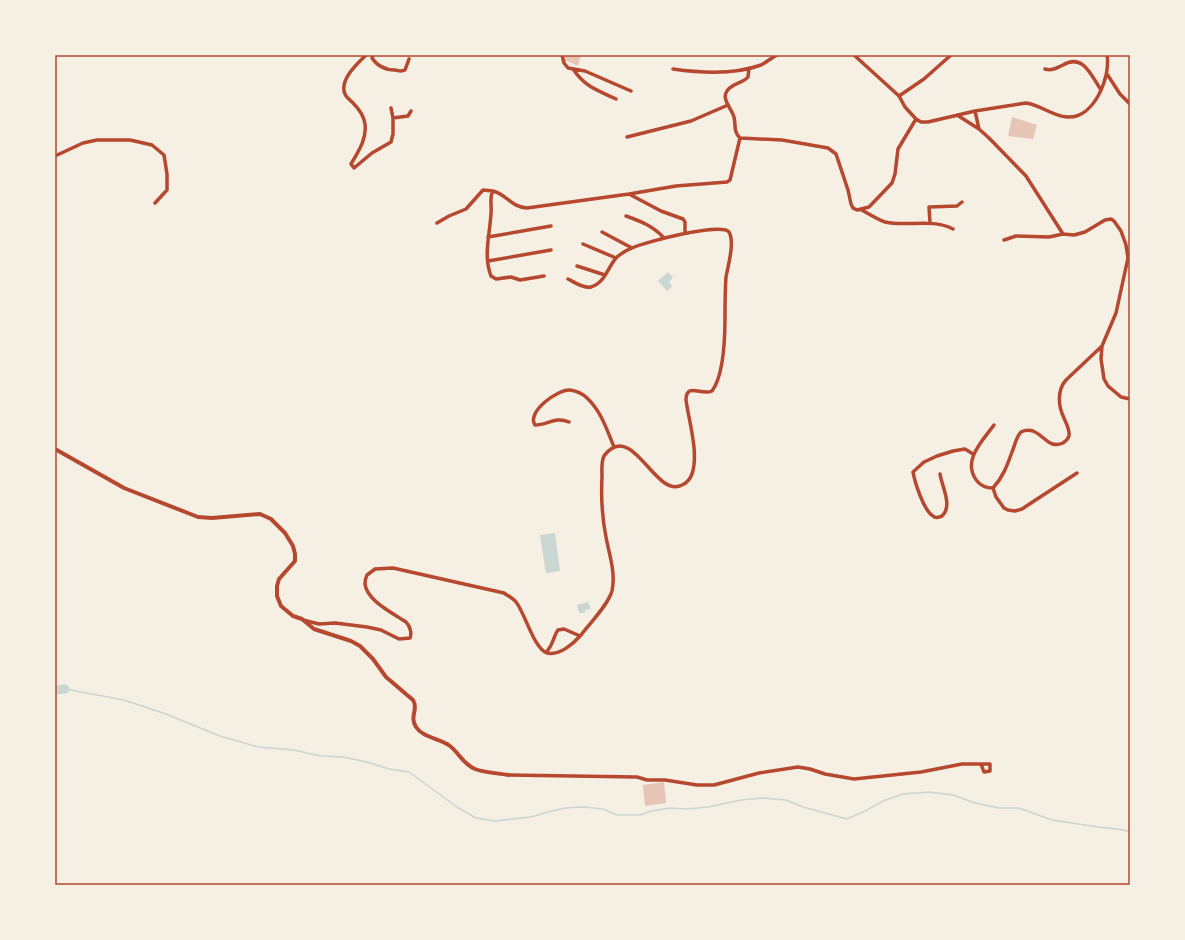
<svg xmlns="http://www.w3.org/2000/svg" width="1185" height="940" font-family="'PT Sans',sans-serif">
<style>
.water{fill:#c9d6d2}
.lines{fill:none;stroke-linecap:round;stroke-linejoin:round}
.stream{stroke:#c9d6d2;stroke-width:1.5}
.river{stroke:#c9d6d2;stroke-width:9}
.building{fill:#e6c5b7}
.minor{stroke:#b5482f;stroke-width:3.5}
.tertiary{stroke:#b5482f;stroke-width:4}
.neatline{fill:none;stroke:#b5482f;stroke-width:1.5}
</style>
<rect width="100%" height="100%" fill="#f6efe4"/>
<path class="water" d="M668,272L673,277L669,282L672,286L667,291L658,281Z
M555,533L560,571L546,573L540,535Z
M588,602L591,609L585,610V613H579L577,605Z"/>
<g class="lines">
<path class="stream" d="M65,689L124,700L166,714L220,736L258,747L294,750L321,756L343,757L367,762L389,769L409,772L457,807L476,818L495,821L531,817L548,812L565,808L584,807L603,809L617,815H640L651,811L670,808L687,809L708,807L741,800L762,798L786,800L803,807L847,819L867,810L883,801L903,794L929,792L953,795L975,803L999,808H1019L1052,820L1098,827L1124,830L1130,832"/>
<path class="river" d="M55,690L65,689"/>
</g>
<path class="building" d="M565,55H581L578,66L565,60Z
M1012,117L1037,125L1033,139L1008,136Z
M664,782L666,803L645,806L643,785Z"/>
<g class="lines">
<path class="minor" d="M366,55C357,64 339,80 345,94C346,97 350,100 353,103C359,109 364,115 365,124C367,139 358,152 351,164L354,168L372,153L391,142L393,134V118L408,116L411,111
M373,55L372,58C378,67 385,70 395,70C400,71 401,72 405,70L409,59
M562,55L564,63L568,68L585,71L631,91
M854,55L899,96L905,107L916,119L921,122H928L975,111L1026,103C1041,105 1052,116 1067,117C1094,119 1111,77 1107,55
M573,69C585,87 597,90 616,99
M673,69C701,73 734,75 761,65C767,62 771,58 777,55
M1045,69C1053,71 1056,68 1063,65C1083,53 1091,75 1101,90
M1107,74L1120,94L1130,104
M899,96L924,79L951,55
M391,108L393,118
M975,111L979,129
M957,115L979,129L989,138L1026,176L1063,234L1074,235L1085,232L1105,220L1111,219L1114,221L1121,231L1126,245L1128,258L1116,313L1102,346L1101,359L1104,379L1108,386L1121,397L1130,399
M627,137L691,121L728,105
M740,138L782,140L828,148L836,154L848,190L851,204L853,208L857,210L869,207L892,183L895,174L898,149L916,119
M55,156L83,143L97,140H130L152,145L164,155L167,174V190L155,203
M629,194L661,211L683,219L685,222V233
M862,210C869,214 877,219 885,222C908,227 932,218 953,229
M626,216C640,221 653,226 663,237
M437,223L449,216L466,209L483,190L493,191
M930,223L929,207L957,206L962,202
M602,232L632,248
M488,237L551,226
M1004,240L1016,236L1049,237L1063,234
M583,244L616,258
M488,261L551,250
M577,266L605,275
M544,276L520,280L511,277L496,279L491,276C483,256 490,234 491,213C492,206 489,197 493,191C506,194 511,207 527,208L629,194L676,186L727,182L730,180L740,138C733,131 736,125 734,117C732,109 721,99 727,91C731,84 743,83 748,77L749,68
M569,422C555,416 548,425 535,425C526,412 558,389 570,390C576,391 583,394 587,398C601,411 607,430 614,447
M994,425C983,440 961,461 977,481C981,486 986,488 993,488C1003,477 1007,466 1012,452C1015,445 1016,437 1021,432C1025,430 1029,430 1033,431C1045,436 1049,449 1063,443C1066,441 1068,439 1069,436C1070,430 1066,423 1064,418C1058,406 1057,390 1066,380L1102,346
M940,474C942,487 953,506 942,516C939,517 936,519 933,516C924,511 915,483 913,472L924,462L937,456L953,451L965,449L973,454
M993,488L996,497L1004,508L1008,510L1015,511L1022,509L1031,503L1077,473
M303,620L319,624L335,623L367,627L381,630L399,639L410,638C412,633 410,626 406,622C393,613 367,601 365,584C365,581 366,577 367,575L375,569L393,568L504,593C508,596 513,598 516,602C525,613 534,649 547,653C560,656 574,643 581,635C590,623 608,605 612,591C616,573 609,554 606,537C602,517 601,496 602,477C602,470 601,462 604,456C606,453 608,451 611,449C636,431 657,498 682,485C687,483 690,479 692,474C699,453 689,422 686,400C686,382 702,396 712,391C724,375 725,336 725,317C725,304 725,290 726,277C728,266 735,242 729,232C722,222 644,242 632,248C627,250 620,254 616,258C608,267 605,283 591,287C584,289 574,282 568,279
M546,652C553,646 553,637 558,630L564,629L580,636
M508,775L637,777L647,780H665L697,785H714L759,773L798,767L810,769L825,774L854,779L921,772L962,764H990V771L984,772L981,764"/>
<path class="tertiary" d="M55,449L124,488L198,517L212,518L260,514L271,519L285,533L293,546L295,554V561L279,579L277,586V596L281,606L293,616L302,619L314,629L351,641L360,646L373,659L386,677L413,700C419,709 409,716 416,727C423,738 439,738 450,746C459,753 463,764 475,769C485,773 498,773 508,775"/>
</g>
<rect width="1185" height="940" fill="none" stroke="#f6efe4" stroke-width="112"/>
<rect x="56" y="56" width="1073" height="828" class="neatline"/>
</svg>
